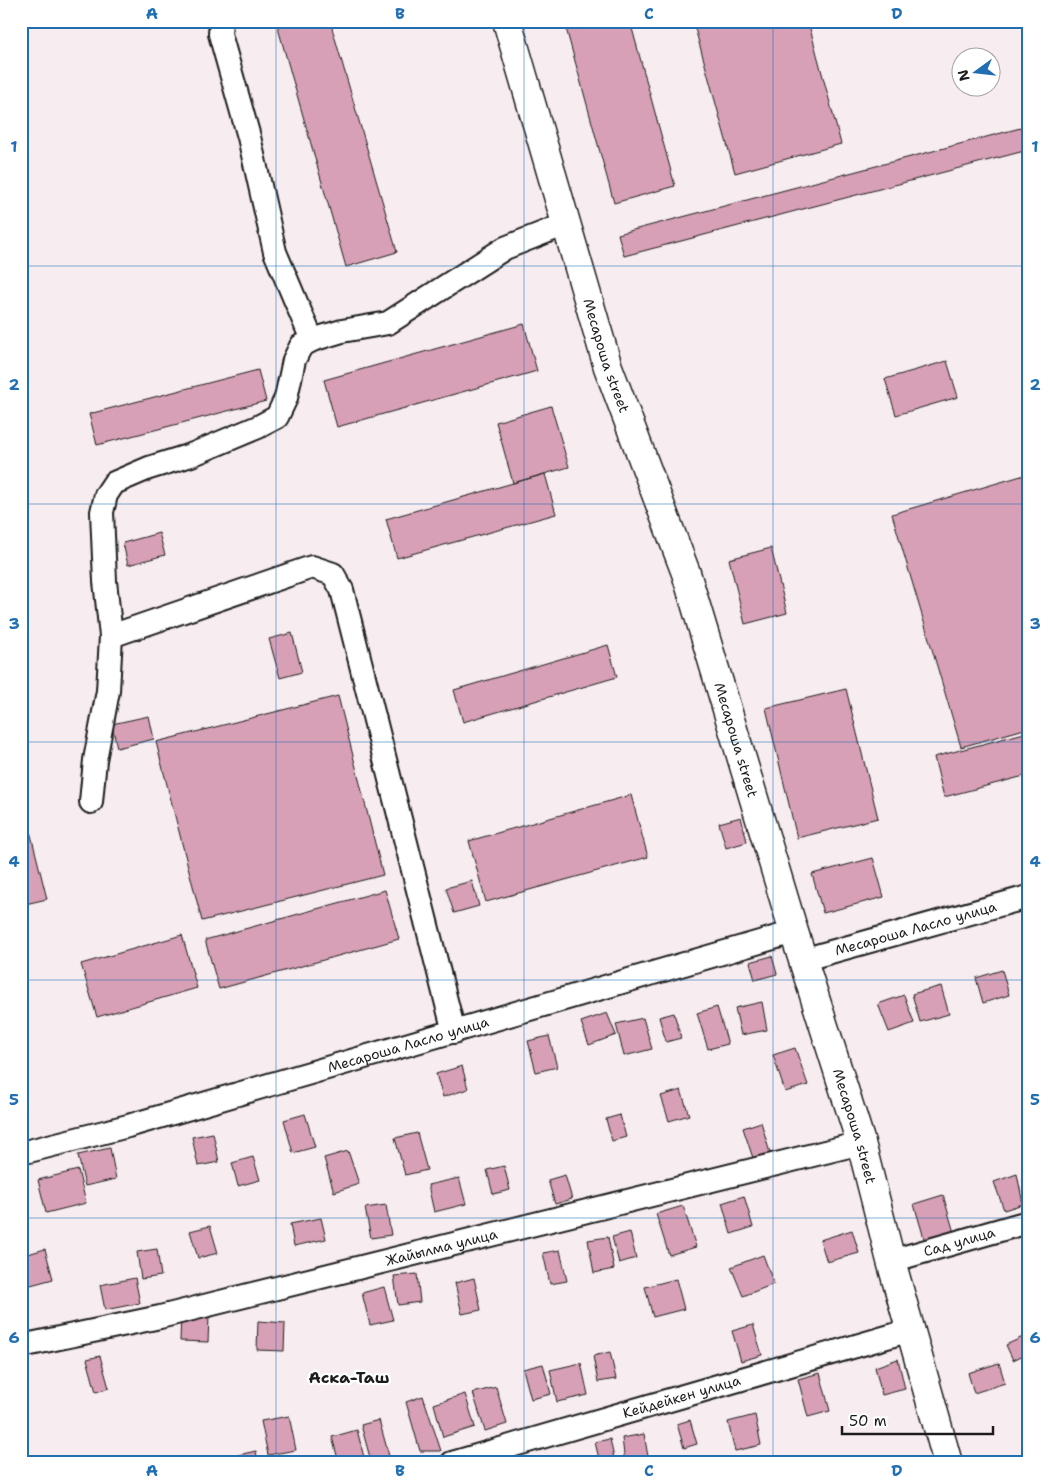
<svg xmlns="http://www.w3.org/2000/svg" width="1049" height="1484" font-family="'Shantell Sans',sans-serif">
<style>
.building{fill:#d7a0b6;stroke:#1c1c1c}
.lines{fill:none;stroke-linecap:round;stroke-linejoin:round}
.minor-casing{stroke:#1c1c1c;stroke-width:26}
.tertiary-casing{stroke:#1c1c1c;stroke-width:31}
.minor{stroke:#fff;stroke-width:22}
.tertiary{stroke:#fff;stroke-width:28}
.grid{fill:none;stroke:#1f6fb2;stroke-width:1;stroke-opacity:0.55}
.labels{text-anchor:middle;stroke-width:4.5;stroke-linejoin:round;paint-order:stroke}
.street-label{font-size:14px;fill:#1c1c1c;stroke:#fff}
.quarter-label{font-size:16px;font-weight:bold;fill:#1c1c1c;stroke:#fff}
.neatline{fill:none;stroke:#1f6fb2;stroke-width:2}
.grid-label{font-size:16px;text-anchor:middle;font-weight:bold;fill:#1f6fb2}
</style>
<rect width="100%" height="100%" fill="#f7ecf0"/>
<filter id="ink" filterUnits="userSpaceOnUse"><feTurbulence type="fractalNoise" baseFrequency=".02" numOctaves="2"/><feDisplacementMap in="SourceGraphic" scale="10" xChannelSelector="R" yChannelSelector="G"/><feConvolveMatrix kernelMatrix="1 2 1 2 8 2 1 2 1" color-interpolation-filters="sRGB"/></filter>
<g filter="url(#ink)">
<path class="building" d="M276,21H330L397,252L346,267Z
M564,21H630L675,186L614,203Z
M693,21H808L841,144L735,173Z
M1028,126V150L624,256L618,234Z
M524,324L537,371L337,427L324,380Z
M947,361L958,397L896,415L885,379Z
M258,370L266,401L97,445L89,414Z
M551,406L569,467L513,483L496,422Z
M545,474L556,514L397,558L386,519Z
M1028,474V728L961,747L892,514Z
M159,533L165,555L128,565L123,543Z
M771,548L787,613L745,624L729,559Z
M292,633L302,672L280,678L269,639Z
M608,645L617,677L463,722L454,690Z
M846,689L878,818L797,838L766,708Z
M338,696L383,875L202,921L156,742Z
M149,716L154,739L117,748L112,724Z
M1028,732V775L944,797L934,757Z
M21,795L47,899L21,905Z
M631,795L648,857L486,902L469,841Z
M741,817L747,842L726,848L719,823Z
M873,858L884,897L823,913L812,874Z
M472,881L479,906L454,913L446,888Z
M385,890L399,939L219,989L205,940Z
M182,935L197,988L97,1017L81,964Z
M772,956L777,974L755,980L750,962Z
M1002,970L1009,995L983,1003L976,978Z
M941,986L949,1014L920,1022L912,994Z
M904,995L914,1023L889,1032L878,1004Z
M762,1002L767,1030L741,1035L735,1008Z
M717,1007L728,1044L708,1049L697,1013Z
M607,1013L616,1035L589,1045L581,1022Z
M674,1013L681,1038L666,1042L659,1017Z
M643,1018L652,1049L624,1056L616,1024Z
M549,1036L557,1067L536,1072L528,1041Z
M795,1048L808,1085L785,1092L773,1055Z
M462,1066L468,1089L443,1097L436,1074Z
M681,1090L689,1115L669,1121L661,1096Z
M305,1114L315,1147L293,1153L284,1120Z
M620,1115L626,1137L612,1141L606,1119Z
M761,1122L770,1153L753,1158L743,1128Z
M213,1133L219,1162L198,1166L192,1137Z
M417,1133L427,1170L405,1175L395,1138Z
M110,1148L116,1179L85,1186L78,1155Z
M348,1151L359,1184L334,1192L324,1158Z
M253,1157L260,1180L238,1186L232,1163Z
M504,1166L510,1190L493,1194L487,1170Z
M78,1170L86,1203L46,1213L38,1180Z
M1017,1174L1023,1204L1004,1210L994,1182Z
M565,1175L572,1199L555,1204L548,1180Z
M459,1178L466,1204L434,1212L428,1185Z
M1028,1179V1195L1023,1181Z
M943,1195L955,1236L926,1245L914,1204Z
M744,1196L753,1227L731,1234L722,1203Z
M386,1205L391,1235L371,1238L365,1208Z
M683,1206L696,1247L669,1255L656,1214Z
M321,1218L326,1239L294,1246L290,1224Z
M210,1226L218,1253L198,1258L190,1231Z
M852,1230L859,1253L827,1262L820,1240Z
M630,1232L636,1258L619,1263L612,1237Z
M608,1237L614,1269L594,1273L588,1240Z
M45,1249L53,1279L27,1286L21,1264V1256Z
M157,1249L161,1276L141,1279L137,1252Z
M560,1250L567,1281L550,1284L543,1253Z
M763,1255L774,1284L743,1296L731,1267Z
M417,1274L420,1302L398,1305L394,1276Z
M135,1278L140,1303L105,1310L100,1285Z
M474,1278L481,1310L462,1314L455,1283Z
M676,1279L684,1309L653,1317L645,1287Z
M384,1287L393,1320L370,1325L362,1293Z
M181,1315L209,1316L208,1342L180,1341Z
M258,1321L285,1323L284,1351L257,1350Z
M753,1325L762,1355L741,1361L732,1331Z
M1025,1336L1028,1342V1353L1013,1360L1006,1345Z
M610,1352L616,1379L598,1382L593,1356Z
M100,1356L109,1388L96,1392L87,1359Z
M898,1359L905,1389L882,1395L875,1367Z
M581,1363L588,1395L557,1402L550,1370Z
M999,1363L1005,1383L974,1393L968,1373Z
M543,1364L551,1394L531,1399L523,1369Z
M21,1371L25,1391L21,1392Z
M820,1373L830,1411L808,1417L798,1379Z
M496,1387L507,1424L485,1431L473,1393Z
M465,1394L475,1427L443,1437L434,1404Z
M423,1396L441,1451H420L406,1402Z
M755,1415L761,1445L735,1451L728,1422Z
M289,1416L296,1450L268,1455L261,1421Z
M379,1420L389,1456L371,1461L361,1425Z
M690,1420L697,1444L684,1448L677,1424Z
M357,1430L365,1461L360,1463H339L332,1437Z
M644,1434L649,1462L625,1463L622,1438Z
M610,1439L615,1463H600L595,1442Z
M256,1451L258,1463H240L238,1455Z"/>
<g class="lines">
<g class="minor-casing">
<g id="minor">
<path d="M221,21L220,34L249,137L275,252L312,340"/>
<path d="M111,636L312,567L333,574L342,590L454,1032"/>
<path d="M91,802L95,760L108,691L111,636L105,581L102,512L106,495L114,483L149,468L191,455L258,427L277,417L286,398L294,360L301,346L312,340L342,331L388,323L505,248L566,224"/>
<path id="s1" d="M802,960L1028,897"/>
<path id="s2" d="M21,1153L128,1126L794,932"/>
<path id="s3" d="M891,1261L1028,1222"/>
<path id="s4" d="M21,1346L160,1317L861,1143"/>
<path id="s5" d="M452,1463L911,1330"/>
</g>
</g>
<g class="tertiary-casing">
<g id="tertiary">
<path id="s6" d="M507,21L608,367L686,573L794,932L861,1143L891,1261L948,1463"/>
</g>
</g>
<use href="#minor" class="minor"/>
<use href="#tertiary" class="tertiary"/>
</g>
</g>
<path class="grid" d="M276,21V1463M524,21V1463M773,21V1463M21,266H1028M21,504H1028M21,742H1028M21,980H1028M21,1218H1028"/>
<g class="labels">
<g class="street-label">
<text dy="5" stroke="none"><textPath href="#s6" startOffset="349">Месароша street</textPath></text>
<text dy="5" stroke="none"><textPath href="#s6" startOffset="755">Месароша street</textPath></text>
<text dy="5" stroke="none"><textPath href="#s1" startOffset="118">Месароша Ласло улица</textPath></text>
<text dy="5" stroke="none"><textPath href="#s2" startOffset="402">Месароша Ласло улица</textPath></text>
<text dy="5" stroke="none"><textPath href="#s6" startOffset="1159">Месароша street</textPath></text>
<text dy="5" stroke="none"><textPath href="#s3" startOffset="71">Сад улица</textPath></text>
<text dy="5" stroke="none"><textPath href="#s4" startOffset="432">Жайылма улица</textPath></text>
<text dy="5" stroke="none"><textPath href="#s5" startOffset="239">Кейдейкен улица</textPath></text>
</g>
<g class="quarter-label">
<text x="349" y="1383">Аска-Таш</text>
</g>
</g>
<rect width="1049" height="1484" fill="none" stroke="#fff" stroke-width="55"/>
<g transform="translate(976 72) rotate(255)"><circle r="24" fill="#ffffff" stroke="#a4a4a4"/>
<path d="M0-4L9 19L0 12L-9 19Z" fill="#1f6fb2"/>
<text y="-8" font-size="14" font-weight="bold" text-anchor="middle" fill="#1c1c1c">N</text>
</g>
<path d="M842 1426v8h151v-8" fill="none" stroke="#1c1c1c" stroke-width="2.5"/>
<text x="849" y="1426" font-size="15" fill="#1c1c1c" stroke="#ffffff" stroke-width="4" paint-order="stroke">50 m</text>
<rect x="28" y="28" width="994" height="1428" class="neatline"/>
<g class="grid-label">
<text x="152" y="19">A</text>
<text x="400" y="19">B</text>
<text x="649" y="19">C</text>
<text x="897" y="19">D</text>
<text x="14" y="152">1</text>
<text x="1035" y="152">1</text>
<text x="14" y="390">2</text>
<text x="1035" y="390">2</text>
<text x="14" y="629">3</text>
<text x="1035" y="629">3</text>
<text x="14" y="867">4</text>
<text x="1035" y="867">4</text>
<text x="14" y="1105">5</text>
<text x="1035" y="1105">5</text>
<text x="14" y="1343">6</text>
<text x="1035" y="1343">6</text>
<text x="152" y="1476">A</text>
<text x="400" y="1476">B</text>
<text x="649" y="1476">C</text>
<text x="897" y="1476">D</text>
</g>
</svg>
